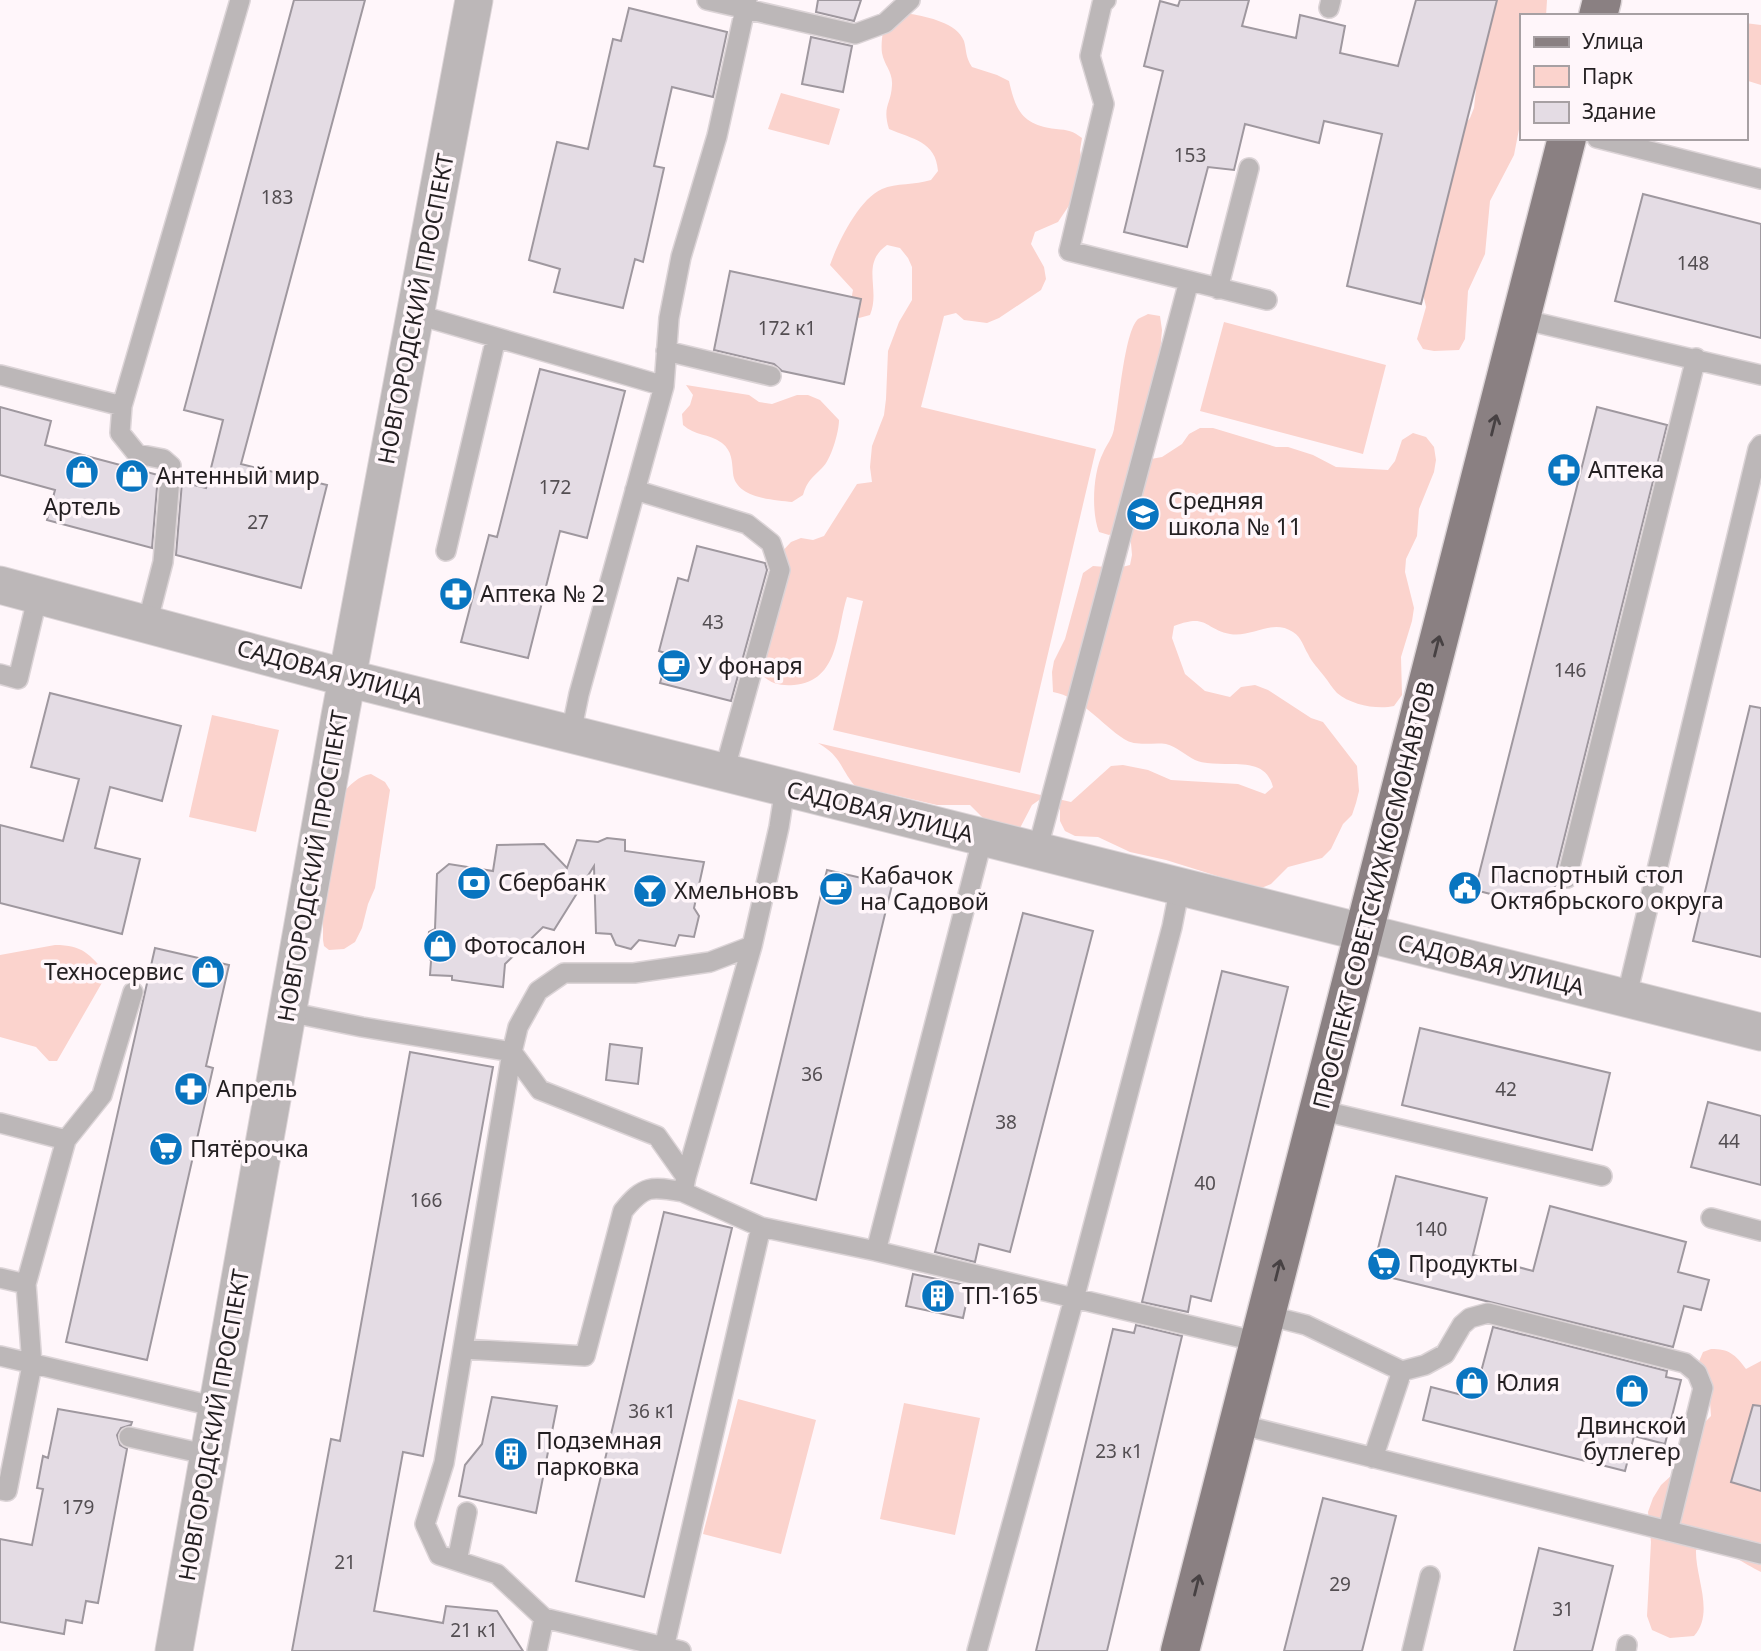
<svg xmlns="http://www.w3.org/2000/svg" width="1761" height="1651" font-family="'Noto Sans',sans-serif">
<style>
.green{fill:#fbd3cd}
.building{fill:#e4dce4;stroke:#9f989f;stroke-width:2}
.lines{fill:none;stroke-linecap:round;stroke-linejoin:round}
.service-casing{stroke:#dcd4d7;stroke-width:22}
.minor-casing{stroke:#dcd4d7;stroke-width:39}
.primary-casing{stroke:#dcd4d7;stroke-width:41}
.service{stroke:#bcb7b8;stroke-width:19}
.minor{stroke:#bcb7b8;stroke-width:37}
.primary{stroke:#8a8082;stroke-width:38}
.oneway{stroke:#474143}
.labels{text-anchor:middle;stroke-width:7;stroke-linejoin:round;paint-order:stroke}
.number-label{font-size:19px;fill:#534e52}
.street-label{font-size:23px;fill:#231f21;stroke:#fff6fa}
.poi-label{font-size:23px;fill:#231f21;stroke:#fff6fa;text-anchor:start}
</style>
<rect width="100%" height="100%" fill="#fff6fa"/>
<path class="green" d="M1485,0H1547L1546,16H1521V119L1514,155L1490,201L1485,254L1468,291L1465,339L1459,350L1434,351L1423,349L1417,339L1426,307L1421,285L1439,238L1455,137L1470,118L1474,108Z
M911,14C928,17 957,23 964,41C967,52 965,56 972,67L997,75L1009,81C1016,112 1023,125 1056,129C1068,130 1073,131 1082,138L1080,150L1082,163L1072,201L1058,222L1035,232L1031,244L1044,267L1046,279L1041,290L999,318L987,323L964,320L956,313L944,316L921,407L1096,449L1020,773L833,730L863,601L847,597C836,631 840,681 794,685C781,686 772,684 763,676C760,656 775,638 777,618C779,598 777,577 777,557L791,542L801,538L813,540L824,536L857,484L872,482L870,467L872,446L884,415L886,399L888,351L899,322L912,300V267L908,258L900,248L887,245C860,264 881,289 870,315L859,318L849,311L853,290L830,265C838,242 859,199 882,189C896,183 915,185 931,180L938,171C936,141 912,139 889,129C882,106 891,105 892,85C893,72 884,65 882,53C881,46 882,38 883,31L899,15Z
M1745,23L1761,25V85L1745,80Z
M781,93L840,109L829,145L768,129Z
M1148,314L1160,316L1162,330L1151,459L1162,457L1182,444L1189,434L1200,428H1213L1276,447H1288L1313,455L1336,467L1388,470L1395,461L1402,440L1413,433L1426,437L1434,447L1436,460L1434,472L1419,509L1417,536L1406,559L1405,572L1414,608L1412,621L1401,657L1402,695L1394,706C1378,710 1351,705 1337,693C1332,688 1329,682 1324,676C1319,669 1312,663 1308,654C1303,646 1302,638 1293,632C1272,618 1252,638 1230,634C1204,629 1208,613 1174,626L1172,638L1185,674L1205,691L1230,697L1241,687L1255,685L1268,690L1311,718L1323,722L1357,766L1359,791L1356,803L1352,815L1343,824L1331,849L1322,858L1288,867L1271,884L1259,889L1166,860L1130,852L1098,837L1075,836L1065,831L1060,821V810L1053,801L1042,798L1032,805L1020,828L986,821L970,805H937L855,786C839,767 842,757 818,743L1071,802L1111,766L1123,765L1148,770L1171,780L1238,784L1265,794L1273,787C1264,751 1221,771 1195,760C1185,755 1177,747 1166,744C1153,742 1136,747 1124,739C1101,724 1081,697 1053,692L1052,672L1054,661L1065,639L1083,573L1093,566L1118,568L1130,565L1132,555L1130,532L1120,529L1109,535L1099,532C1091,512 1093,472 1103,453C1107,444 1112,439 1114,429C1119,407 1124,332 1138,319C1141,317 1145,316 1148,314Z
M1224,322L1386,365L1363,454L1200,411Z
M686,385L749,395L759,402L772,404L797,395H808L820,400L839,420C839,432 831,460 822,468C812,478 807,481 803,495L792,502C773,500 735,498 733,473C732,461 732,451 722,443C708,433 695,436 683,425L682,414L690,405L693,395Z
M212,715L279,730L256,832L189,817Z
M371,774L385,782L390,790L375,888L368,904L362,928L355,942L344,949L329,950L324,946L323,940V903L342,794C350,785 358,776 371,774Z
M55,945C83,945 89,954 107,974L57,1061H49L36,1047L0,1037V955Z
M1711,1349C1729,1349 1735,1354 1746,1369L1761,1361V1572C1740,1562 1720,1544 1696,1550C1695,1577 1715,1613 1694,1636L1670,1638L1652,1630L1647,1616L1651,1542L1648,1512L1653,1498L1661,1485L1673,1474L1680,1439L1700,1427L1711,1416L1710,1402L1697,1366L1703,1352Z
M738,1399L816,1420L781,1554L703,1534Z
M904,1403L980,1418L955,1535L880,1519Z"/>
<path class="building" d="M294,0H365L241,464L327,485L301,588L176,555L182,482L206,488L223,420L184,410Z
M818,0H861L854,21L816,12Z
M1180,0H1249L1242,26L1296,38L1300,15L1345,26L1340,53L1398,66L1416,0H1497L1421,304L1347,286L1382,134L1324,121L1319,143L1245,124L1234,170L1208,167L1187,247L1124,232L1163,71L1144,66L1160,1L1178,6Z
M629,8L727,32L713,97L672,87L654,166L664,168L643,262L635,259L623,308L554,292L560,269L529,260L557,142L588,149L613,39L621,41Z
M811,37L852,46L843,92L802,84Z
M1643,194L1761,224V338L1615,301Z
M730,271L861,299L844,384L782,371L774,364L714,350Z
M540,369L625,391L587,538L560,531L528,658L461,642L489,535L497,537Z
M0,407L51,421L45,445L158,475L152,548L47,520L55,490L0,475Z
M1597,407L1667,425L1555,875L1556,883L1549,909L1475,890Z
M697,546L765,563L767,570L731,701L660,683L668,654L659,651L678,578L688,581Z
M50,693L181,726L162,801L110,787L95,848L140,859L122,934L0,903V825L63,841L79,779L31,767Z
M1750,706L1761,708V957L1693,941Z
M607,838L625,840V851L704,862L694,908L699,916L694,937L679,935L675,946L639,940L631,949L616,945L611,934L596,933L594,866L554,930L543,927L505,964L503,987L452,980V976L430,975L431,961L427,952L429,932L435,929L437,874L449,864L493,871L497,845L544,844L567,868L577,840L598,842Z
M827,870L892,885L816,1200L751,1183Z
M1023,913L1093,931L1010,1252L979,1244L975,1262L935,1252Z
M155,948L229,965L206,1066L213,1068L147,1360L66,1342Z
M1222,971L1288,987L1211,1301L1191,1296L1188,1312L1142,1302Z
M1420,1028L1610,1073L1592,1150L1402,1105Z
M610,1044L642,1048L638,1084L606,1080Z
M410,1052L493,1067L423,1456L403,1452L374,1611L443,1623L446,1606L497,1611L523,1651H292L331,1439L340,1441Z
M1708,1102L1761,1116V1185L1691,1167Z
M1396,1176L1487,1198L1473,1255L1533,1271L1550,1206L1686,1242L1678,1272L1709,1280L1701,1310L1684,1306L1673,1347L1372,1273Z
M664,1212L732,1228L644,1597L576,1581Z
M913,1274L970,1286L963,1318L906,1306Z
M1136,1325L1182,1336L1107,1651H1036L1113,1329L1134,1333Z
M1493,1327L1667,1371L1666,1377L1681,1380L1665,1444L1634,1436L1625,1471L1423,1420L1431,1387L1474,1398Z
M492,1397L557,1406L536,1513L459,1496L465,1465L482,1444Z
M1753,1405L1761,1406V1491L1731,1482Z
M58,1409L132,1422L131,1425L121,1428L117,1435L120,1445L127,1449L98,1603L86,1601L82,1623L66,1620L64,1634L0,1622V1539L32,1545L43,1489L37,1488L43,1456L48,1458Z
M1323,1498L1396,1516L1362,1651H1284Z
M1539,1548L1613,1566L1592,1651H1514Z"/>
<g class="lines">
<g class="service-casing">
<path id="service" d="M707,0L855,34L885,23L910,0
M1106,0L1102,4L1090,56L1104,104L1069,251L1267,300
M1329,8L1331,0
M1597,138L1761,179
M1218,289L1249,168
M415,314L664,386
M1521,319L1761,375
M666,351L771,376
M0,375L122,406L120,433L137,454L163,459L171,466L163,562L147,624
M122,406L240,0
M635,490L747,524L771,543L780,570L724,772
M446,551L496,338
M0,674L18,679L38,595
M571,733L579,694L664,386L669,318L681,257L717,136L747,0
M785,788L779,827L752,946L710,962L634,973H564L538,991L518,1027L512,1052L540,1090L657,1136L686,1177L683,1192L761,1227L876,1251L1259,1342
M1037,851L1189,281
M1567,878L1696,358
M1626,999L1758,449L1761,445
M288,1012L362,1027L512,1052L444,1463L425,1524L439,1555L497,1574L544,1618L681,1651
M1319,1110L1602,1176
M0,1123L66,1140L26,1284
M66,1140L102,1095L133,992
M686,1177L752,946
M1711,1218L1761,1231
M876,1251L983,837
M0,1278L26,1284L32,1365L7,1491L0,1490
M1266,1315L1306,1325L1402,1371L1425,1365L1445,1354L1462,1325L1470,1318L1488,1313L1685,1363L1697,1373L1703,1388L1668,1531
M463,1349L585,1356L623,1211C644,1185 651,1186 683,1192
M0,1356L217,1407
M1238,1424L1761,1554
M129,1437L209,1455
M1373,1458L1402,1371
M457,1561L467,1512
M664,1648L761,1227
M537,1651L544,1618
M977,1651L1074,1299L1172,927L1180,886
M1412,1651L1430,1576
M1626,1651L1627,1645"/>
</g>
<g class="minor-casing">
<path id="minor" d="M0,585L347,678L1761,1032
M174,1651L340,716L474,0"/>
</g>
<g class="primary-casing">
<path id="primary" d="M1598,16L1602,0
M1180,1651L1567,138"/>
</g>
<use href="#service" class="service"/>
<use href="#minor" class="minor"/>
<use href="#primary" class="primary"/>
</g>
<defs><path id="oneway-shaft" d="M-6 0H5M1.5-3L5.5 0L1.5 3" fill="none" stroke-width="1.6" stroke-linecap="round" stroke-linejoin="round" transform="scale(1.75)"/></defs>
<g class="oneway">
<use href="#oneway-shaft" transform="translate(1494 425) rotate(-76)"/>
<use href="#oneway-shaft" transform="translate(1437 646) rotate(-76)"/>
<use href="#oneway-shaft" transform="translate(1278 1270) rotate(-76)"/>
<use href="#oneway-shaft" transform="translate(1197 1585) rotate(-76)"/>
</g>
<defs>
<g id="pharmacy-disc" transform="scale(1.75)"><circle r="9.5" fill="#0975c0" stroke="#fff6fa"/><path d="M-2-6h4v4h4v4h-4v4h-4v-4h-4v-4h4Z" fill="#fff"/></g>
<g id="shop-disc" transform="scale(1.75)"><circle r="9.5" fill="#0975c0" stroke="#fff6fa"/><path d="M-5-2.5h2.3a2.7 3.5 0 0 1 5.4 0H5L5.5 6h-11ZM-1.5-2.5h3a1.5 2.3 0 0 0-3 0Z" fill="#fff"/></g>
<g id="school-disc" transform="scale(1.75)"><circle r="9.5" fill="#0975c0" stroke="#fff6fa"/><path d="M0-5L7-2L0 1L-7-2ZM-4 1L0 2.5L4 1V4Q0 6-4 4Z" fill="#fff"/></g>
<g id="cafe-disc" transform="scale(1.75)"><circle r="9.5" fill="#0975c0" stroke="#fff6fa"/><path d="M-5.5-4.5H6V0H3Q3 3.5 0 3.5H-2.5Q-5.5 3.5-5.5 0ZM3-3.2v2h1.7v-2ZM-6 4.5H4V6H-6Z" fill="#fff"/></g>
<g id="bank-disc" transform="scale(1.75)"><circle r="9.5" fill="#0975c0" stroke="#fff6fa"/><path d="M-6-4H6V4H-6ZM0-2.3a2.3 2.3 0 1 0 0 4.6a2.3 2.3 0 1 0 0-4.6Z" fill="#fff"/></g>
<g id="civic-disc" transform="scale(1.75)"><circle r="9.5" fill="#0975c0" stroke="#fff6fa"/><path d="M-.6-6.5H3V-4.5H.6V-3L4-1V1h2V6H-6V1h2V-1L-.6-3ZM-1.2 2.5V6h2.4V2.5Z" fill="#fff"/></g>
<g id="bar-disc" transform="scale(1.75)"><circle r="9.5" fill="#0975c0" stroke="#fff6fa"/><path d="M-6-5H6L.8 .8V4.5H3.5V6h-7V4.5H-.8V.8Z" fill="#fff"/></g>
<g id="supermarket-disc" transform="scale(1.75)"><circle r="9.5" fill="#0975c0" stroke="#fff6fa"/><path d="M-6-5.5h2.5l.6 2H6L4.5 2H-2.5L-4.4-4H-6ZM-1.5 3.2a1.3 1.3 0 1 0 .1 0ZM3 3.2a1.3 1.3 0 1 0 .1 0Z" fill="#fff"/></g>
<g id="building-disc" transform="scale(1.75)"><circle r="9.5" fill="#0975c0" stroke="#fff6fa"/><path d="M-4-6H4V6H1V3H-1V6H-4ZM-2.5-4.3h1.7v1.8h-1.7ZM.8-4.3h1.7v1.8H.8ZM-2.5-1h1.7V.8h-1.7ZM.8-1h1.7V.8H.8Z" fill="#fff"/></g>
</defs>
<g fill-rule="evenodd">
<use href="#pharmacy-disc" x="1564" y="470"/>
<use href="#shop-disc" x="82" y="472"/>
<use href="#shop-disc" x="132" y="476"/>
<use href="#school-disc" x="1143" y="514"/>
<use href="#pharmacy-disc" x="456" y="594"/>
<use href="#cafe-disc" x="674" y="666"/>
<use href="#bank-disc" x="474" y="883"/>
<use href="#civic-disc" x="1465" y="888"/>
<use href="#cafe-disc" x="836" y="889"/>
<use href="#bar-disc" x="650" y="891"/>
<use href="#shop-disc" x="440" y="946"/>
<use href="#shop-disc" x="208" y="972"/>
<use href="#pharmacy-disc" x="191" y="1089"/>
<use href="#supermarket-disc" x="166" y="1149"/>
<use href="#supermarket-disc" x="1384" y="1264"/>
<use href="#building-disc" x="938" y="1296"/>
<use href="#shop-disc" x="1472" y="1383"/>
<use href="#shop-disc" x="1632" y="1391"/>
<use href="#building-disc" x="511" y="1454"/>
</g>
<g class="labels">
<g class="number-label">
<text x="1190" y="162">153</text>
<text x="277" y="204">183</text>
<text x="1693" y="270">148</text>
<text x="787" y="335">172 к1</text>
<text x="555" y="494">172</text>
<text x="258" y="529">27</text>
<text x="713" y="629">43</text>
<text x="1570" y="677">146</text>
<text x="812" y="1081">36</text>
<text x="1506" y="1096">42</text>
<text x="1006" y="1129">38</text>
<text x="1729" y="1148">44</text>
<text x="1205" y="1190">40</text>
<text x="426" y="1207">166</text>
<text x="1431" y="1236">140</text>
<text x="652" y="1418">36 к1</text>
<text x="1119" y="1458">23 к1</text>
<text x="78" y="1514">179</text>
<text x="345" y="1569">21</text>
<text x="1340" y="1591">29</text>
<text x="1563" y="1616">31</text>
<text x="474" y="1637">21 к1</text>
</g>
<g class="street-label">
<text transform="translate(416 309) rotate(-79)" y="8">НОВГОРОДСКИЙ ПРОСПЕКТ</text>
<text transform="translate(330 672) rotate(15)" y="8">САДОВАЯ УЛИЦА</text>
<text transform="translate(880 812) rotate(14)" y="8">САДОВАЯ УЛИЦА</text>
<text transform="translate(313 866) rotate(-80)" y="8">НОВГОРОДСКИЙ ПРОСПЕКТ</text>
<text transform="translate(1374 895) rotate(-76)" y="8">ПРОСПЕКТ СОВЕТСКИХ КОСМОНАВТОВ</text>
<text transform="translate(1491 965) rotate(14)" y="8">САДОВАЯ УЛИЦА</text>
<text transform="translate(214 1425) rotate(-80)" y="8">НОВГОРОДСКИЙ ПРОСПЕКТ</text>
</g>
<g class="poi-label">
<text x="1588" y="478">Аптека</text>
<text x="156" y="484">Антенный мир</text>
<text x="1168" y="509">Средняя<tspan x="1168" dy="26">школа № 11</tspan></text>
<text x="82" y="515" text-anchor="middle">Артель</text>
<text x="480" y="602">Аптека № 2</text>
<text x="698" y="674">У фонаря</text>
<text x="1490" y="883">Паспортный стол<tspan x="1490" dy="26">Октябрьского округа</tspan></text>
<text x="860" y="884">Кабачок<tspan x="860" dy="26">на Садовой</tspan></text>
<text x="498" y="891">Сбербанк</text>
<text x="674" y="899">Хмельновъ</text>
<text x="464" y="954">Фотосалон</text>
<text x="184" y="980" text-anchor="end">Техносервис</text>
<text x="216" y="1097">Апрель</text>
<text x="190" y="1157">Пятёрочка</text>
<text x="1408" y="1272">Продукты</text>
<text x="962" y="1304">ТП-165</text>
<text x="1496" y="1391">Юлия</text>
<text x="1632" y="1434" text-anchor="middle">Двинской<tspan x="1632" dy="26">бутлегер</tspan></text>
<text x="536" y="1449">Подземная<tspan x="536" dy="26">парковка</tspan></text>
</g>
</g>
<rect x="1520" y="14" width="228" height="126" fill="#fff6fa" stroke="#a7a0a3" stroke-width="2"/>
<rect x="1534" y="37" width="35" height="10" fill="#8a8082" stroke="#a7a0a3" stroke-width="2"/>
<text x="1582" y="49" font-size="21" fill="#231f21">Улица</text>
<rect x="1534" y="66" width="35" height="21" fill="#fbd3cd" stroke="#a7a0a3" stroke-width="2"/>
<text x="1582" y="84" font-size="21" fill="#231f21">Парк</text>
<rect x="1534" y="102" width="35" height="21" fill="#e4dce4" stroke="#a7a0a3" stroke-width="2"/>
<text x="1582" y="119" font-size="21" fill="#231f21">Здание</text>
</svg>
